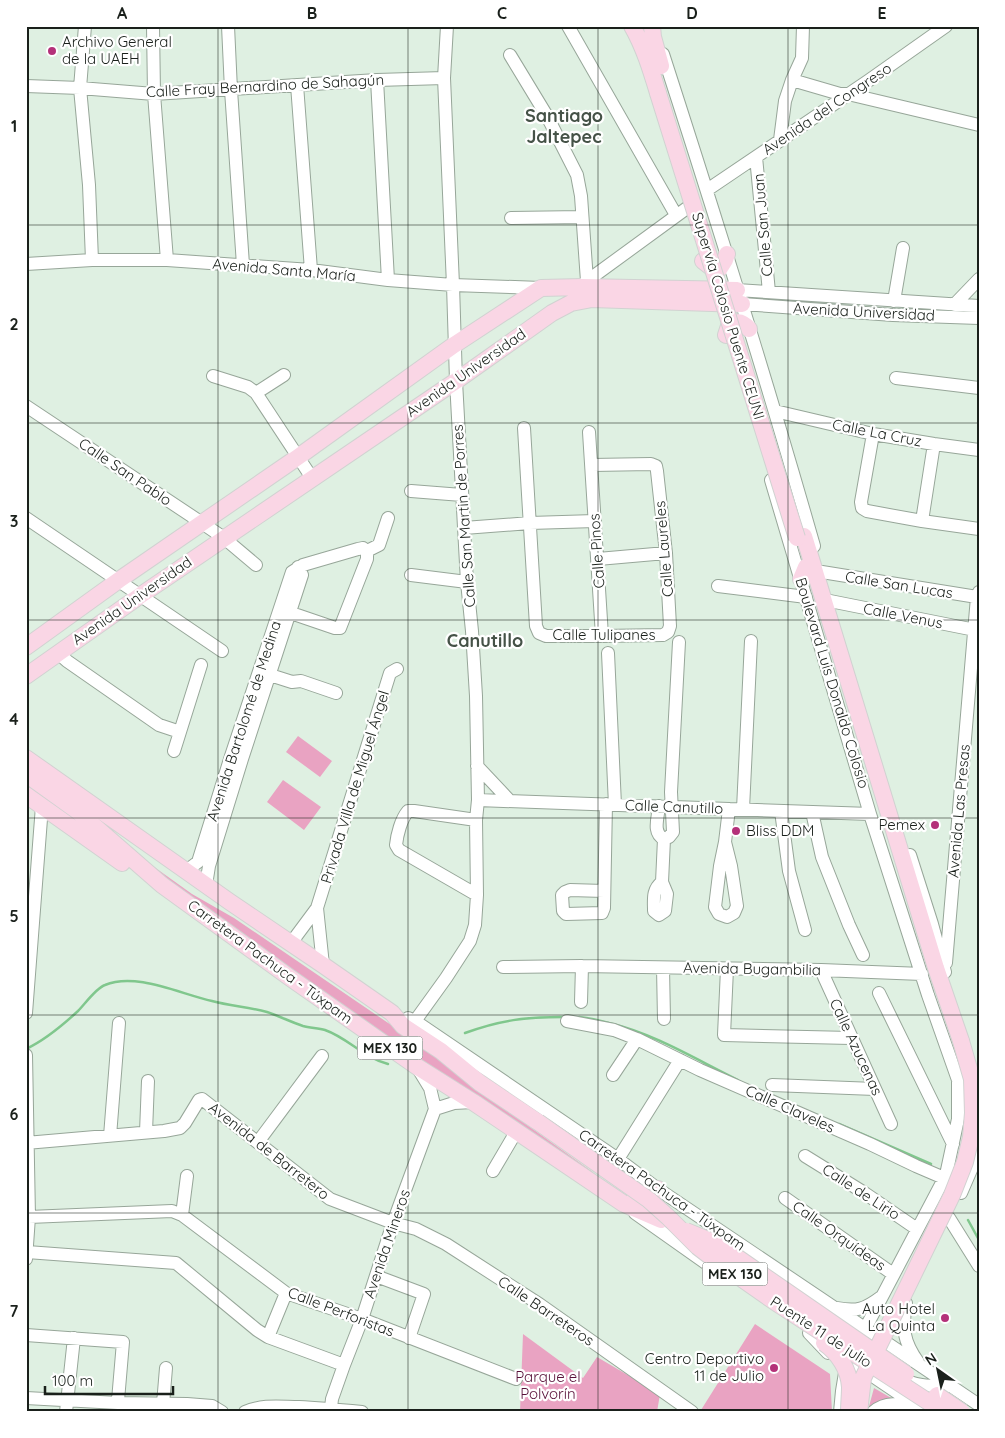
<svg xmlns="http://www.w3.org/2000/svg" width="1005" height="1438" font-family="Quicksand,sans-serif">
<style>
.green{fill:#e9a3c2}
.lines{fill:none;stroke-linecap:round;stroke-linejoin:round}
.stream{stroke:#80c78d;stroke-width:2.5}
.minor-casing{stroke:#97a699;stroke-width:14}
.major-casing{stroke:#d1d2d1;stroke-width:18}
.minor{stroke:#fff;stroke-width:12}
.major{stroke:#fad6e5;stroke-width:16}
.major-bridge-casing{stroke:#d1d2d1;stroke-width:18;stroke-linecap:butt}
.major-bridge{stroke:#fad6e5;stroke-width:16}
.grid{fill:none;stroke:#1a201b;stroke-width:1;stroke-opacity:0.55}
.poi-dot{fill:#b43179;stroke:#fff;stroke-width:2}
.labels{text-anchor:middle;stroke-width:4.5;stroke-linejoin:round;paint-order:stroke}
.shield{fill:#fff;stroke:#5f635f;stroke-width:1}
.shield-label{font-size:14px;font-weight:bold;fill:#1a201b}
.poi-label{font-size:15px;fill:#1a201b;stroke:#fff;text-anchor:end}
.street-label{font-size:15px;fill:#1a201b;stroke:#fff}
.park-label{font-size:15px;fill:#581039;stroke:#fff}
.quarter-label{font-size:18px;font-weight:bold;fill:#455247;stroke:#fff}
.neatline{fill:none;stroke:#1a201b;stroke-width:2}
.grid-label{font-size:16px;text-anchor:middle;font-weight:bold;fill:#1a201b}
</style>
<rect width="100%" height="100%" fill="#dff0e2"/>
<path class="green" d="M298,736L332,761L320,777L286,752Z
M283,780L321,807L304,830L267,802Z
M133,854H136L192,894L234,918L444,1061L480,1091L594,1173L570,1162L380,1035Z
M755,1324L830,1374L832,1412H703L701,1410Z
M523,1334L583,1378L597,1357L660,1394L657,1412H520Z
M874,1388L893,1399L868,1410Z"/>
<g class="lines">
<path class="stream" d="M579,1017C589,1018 599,1020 609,1023C655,1034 695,1059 738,1080
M465,1033C500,1020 526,1017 563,1017
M26,1049C43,1041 64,1024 78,1011C85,1004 96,988 105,985C136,972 180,994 212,1001C230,1006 249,1007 267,1012C279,1016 291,1022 303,1026C310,1028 318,1028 325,1030C348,1038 364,1058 388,1064
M839,1124L931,1164
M968,1220L979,1240"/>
<g class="minor-casing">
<path id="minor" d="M85,26L80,88L89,185L92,260
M153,26L154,94L167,260
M228,26L231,90L243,265
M568,26L676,215
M663,54C716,218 767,381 814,546
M510,55L547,116L577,175L581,196L587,281
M377,80L388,280
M792,80L840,94H848L979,125
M297,85L311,270
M26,86L80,88L154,94L377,80L444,78
M780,140L785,101L792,80L802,58L803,26
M756,157L769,292
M707,190L868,81L946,26
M511,218L582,217
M26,264L92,260H167L311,270L388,280L453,285L541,288
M584,285L587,281L687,208
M737,290L979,306
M894,301L903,248
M742,304L893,315L979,318
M954,305L979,279
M213,376L248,387L256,393L312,478
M896,378L979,388
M256,393L284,375
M26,406L202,523L224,538L256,565
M775,411L873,434L934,444L979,450
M524,428L536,626L539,633L546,636H602L663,635L668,632L670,626L666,553L657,471L656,466L651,464L592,465
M589,432L602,636
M873,434L861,502L862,508L867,511L922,521L979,529
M771,480L870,814L928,995L958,1080V1119L946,1175L855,1348
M411,491L462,495
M26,518L222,651
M922,521L934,444
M464,528L530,523L595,521
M367,551L379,545L388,518
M598,559L666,553
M822,572L977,597
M411,575L467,582
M718,586L806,597
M830,601L975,630
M291,613L335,628H340L367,559V551
M58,653L67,661L159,725L180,732
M608,653L615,805
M270,675L292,682L301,681L336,693
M174,751L201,665
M477,766L510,801
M478,800L870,814
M659,806C658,818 652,833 664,839
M743,809L751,641
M781,811L789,871L805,930
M812,812L822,857L849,925L863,955
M476,820L414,811H408C401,819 397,835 396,845L399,850L477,895
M664,839L669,837L673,832L671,792L679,642
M725,842L731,866L737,906L734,913L727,917L719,914L715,907L720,866L725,842L729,809
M910,855L932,924L945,972
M186,871L198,862L231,756L292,572L303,565L358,549L363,548L367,551
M662,882C652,890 654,899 654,911L659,915L665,911L667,894L662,882L664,839
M206,885L209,866L242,759L302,575L298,567
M604,891L570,890L565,892L562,895L563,911L566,914L602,913L604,908L606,804
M317,908L323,965
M291,943L317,908L390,673L397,669
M946,963L977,597L979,592
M503,967L582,966L821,970L922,974
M663,968L664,1019
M727,969L724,1035L851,1038
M821,970L891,1124
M879,993L953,1144
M581,1002L582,966
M26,1013L42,806
M408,1018L415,1021L618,1159L658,1189L979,1405
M415,1021L446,978L470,941L475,925L477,895L476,820L478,800L476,696L472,631L467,582L456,381L453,285L444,78L447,26
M567,1021L614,1030L637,1039L700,1070L870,1144L916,1166L944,1178
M26,1055L29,1217L26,1259
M613,1075L637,1039
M772,1085L875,1089
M435,1109L454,1103L473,1102
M146,1132L148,1081
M110,1136L119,1023
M258,1142L322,1056
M26,1143L164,1131L180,1128L185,1123L199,1100L202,1099L330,1199L393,1223L416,1229L446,1244L539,1304L692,1412
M805,1156L863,1192L917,1229
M618,1159L680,1060
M493,1171L516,1132
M961,1193L974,1163L978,1136
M785,1198L893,1274
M635,1213L717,1271
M182,1215L187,1176
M29,1217L172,1211L182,1215L286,1293L362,1319L516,1379
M949,1218L979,1266
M27,1252L176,1263L257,1330L268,1337L344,1365
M376,1276L424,1294L409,1338
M906,1303C902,1328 903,1341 918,1362
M837,1308C857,1312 865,1309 881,1297
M809,1333L828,1353
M26,1335L123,1342L117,1412
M268,1337L286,1293
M837,1352L926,1412
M900,1377C915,1387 932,1386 949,1386
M26,1398L118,1403L187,1404L212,1406L222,1412
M163,1404L166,1368
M331,1408L332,1399L344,1365L362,1319L393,1223L435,1109L430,1088L419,1070
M66,1412L74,1338
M245,1412C263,1404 281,1407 299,1407C320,1408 341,1410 362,1412
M840,1412L842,1391L845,1373
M873,1412C886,1401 900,1404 915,1407"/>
</g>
<g class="major-casing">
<path id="major" d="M632,26C644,47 651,70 658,93
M652,26L653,37L661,66
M703,261L712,268H720L725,260L727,254
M726,335L729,326C737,320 743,322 749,329
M804,536L936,968L961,1041
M801,579L806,567
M26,647L119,580L298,457L454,345L541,288L582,287L737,290
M26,676L141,595L456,381L552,313L571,303L592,299L742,304
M26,758L230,902L323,965L392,1013L403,1026L441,1051L480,1083L538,1122
M26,774L76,810L162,885L289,977L416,1066L473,1102L624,1204L661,1220
M26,795L122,863
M635,1196L645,1201L650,1199L658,1189"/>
</g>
<use href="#minor" class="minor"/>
<use href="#major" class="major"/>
<g class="major-bridge-casing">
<path id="major-bridge" d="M658,93L797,538
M538,1122L649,1200L668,1217L698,1247L715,1260L775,1302L944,1412
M686,1231L708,1240L738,1258L906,1374
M824,1343C838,1353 849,1369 850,1387C850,1395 849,1404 849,1412
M937,1395L962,1412
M859,1412L863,1378L952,1195L965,1162L971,1137L973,1113L972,1079L961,1041"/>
</g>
<use href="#major-bridge" class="major-bridge"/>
</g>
<path class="grid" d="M218,26V1412M408,26V1412M598,26V1412M788,26V1412M26,225H979M26,423H979M26,620H979M26,818H979M26,1015H979M26,1213H979"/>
<g class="poi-dot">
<circle cx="52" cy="51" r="5"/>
<circle cx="935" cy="825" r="5"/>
<circle cx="736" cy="831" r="5"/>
<circle cx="945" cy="1318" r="5"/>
<circle cx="774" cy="1368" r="5"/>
</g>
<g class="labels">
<g class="shield">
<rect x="357.5" y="1036.5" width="65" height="23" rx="4"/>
<rect x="702.5" y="1262.5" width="65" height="23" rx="4"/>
</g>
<g class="shield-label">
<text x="390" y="1053">MEX 130</text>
<text x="735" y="1279">MEX 130</text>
</g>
<g class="poi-label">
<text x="62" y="47" text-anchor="start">Archivo General<tspan x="62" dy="17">de la UAEH</tspan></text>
<text x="925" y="830">Pemex</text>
<text x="746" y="836" text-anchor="start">Bliss DDM</text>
<text x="935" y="1314">Auto Hotel<tspan x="935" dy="17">La Quinta</tspan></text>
<text x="764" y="1364">Centro Deportivo<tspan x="764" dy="17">11 de Julio</tspan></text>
</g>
<g class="street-label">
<text transform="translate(265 86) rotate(-3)" y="5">Calle Fray Bernardino de Sahagún</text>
<text transform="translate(827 109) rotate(-34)" y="5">Avenida del Congreso</text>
<text transform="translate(763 225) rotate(-95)" y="5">Calle San Juan</text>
<text transform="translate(284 270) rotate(5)" y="5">Avenida Santa María</text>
<text transform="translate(864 312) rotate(3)" y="5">Avenida Universidad</text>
<text transform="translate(728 316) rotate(73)" y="5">Supervía Colosio Puente CEUNI</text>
<text transform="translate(466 373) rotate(-35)" y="5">Avenida Universidad</text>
<text transform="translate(877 433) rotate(11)" y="5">Calle La Cruz</text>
<text transform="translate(125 472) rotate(34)" y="5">Calle San Pablo</text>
<text transform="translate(464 516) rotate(-94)" y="5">Calle San Martin de Porres</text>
<text transform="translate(664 549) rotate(-95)" y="5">Calle Laureles</text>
<text transform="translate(597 551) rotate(-94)" y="5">Calle Pinos</text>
<text transform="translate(899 585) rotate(9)" y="5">Calle San Lucas</text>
<text transform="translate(132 601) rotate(-35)" y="5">Avenida Universidad</text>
<text transform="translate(903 616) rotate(11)" y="5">Calle Venus</text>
<text x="604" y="640">Calle Tulipanes</text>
<text transform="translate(832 683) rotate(73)" y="5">Boulevard Luis Donaldo Colosio</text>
<text transform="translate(244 721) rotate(-72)" y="5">Avenida Bartolomé de Medina</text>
<text transform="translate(355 787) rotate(-73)" y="5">Privada Villa de Miguel Ángel</text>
<text transform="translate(674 807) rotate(2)" y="5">Calle Canutillo</text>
<text transform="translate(959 811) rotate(-85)" y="5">Avenida Las Presas</text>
<text transform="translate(270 962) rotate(36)" y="5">Carretera Pachuca - Túxpam</text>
<text transform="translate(752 969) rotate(1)" y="5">Avenida Bugambilia</text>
<text transform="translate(856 1047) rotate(65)" y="5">Calle Azucenas</text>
<text transform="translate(790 1109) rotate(24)" y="5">Calle Claveles</text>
<text transform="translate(269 1151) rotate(38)" y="5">Avenida de Barretero</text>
<text transform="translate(662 1190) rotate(35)" y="5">Carretera Pachuca - Túxpam</text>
<text transform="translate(861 1192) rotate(33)" y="5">Calle de Lirio</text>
<text transform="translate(839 1236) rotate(35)" y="5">Calle Orquídeas</text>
<text transform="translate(387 1244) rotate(-71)" y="5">Avenida Mineros</text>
<text transform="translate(546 1311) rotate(34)" y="5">Calle Barreteros</text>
<text transform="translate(341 1312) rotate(21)" y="5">Calle Perforistas</text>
<text transform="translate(821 1332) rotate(33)" y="5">Puente 11 de julio</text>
</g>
<g class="park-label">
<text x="548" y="1382">Parque el<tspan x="548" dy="17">Polvorín</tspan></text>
</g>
<g class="quarter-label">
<text x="564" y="122">Santiago<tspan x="564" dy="21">Jaltepec</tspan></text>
<text x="485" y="647">Canutillo</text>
</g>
</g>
<rect width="1005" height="1438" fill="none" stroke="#ffffff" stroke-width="55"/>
<g transform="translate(938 1370) rotate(327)" stroke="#ffffff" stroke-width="4" paint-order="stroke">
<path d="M0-4L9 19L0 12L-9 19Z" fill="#1a201b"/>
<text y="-8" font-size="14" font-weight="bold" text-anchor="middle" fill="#1a201b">N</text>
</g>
<path d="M45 1386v8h128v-8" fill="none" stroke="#1a201b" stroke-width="2.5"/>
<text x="52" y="1386" font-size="15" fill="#1a201b" stroke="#ffffff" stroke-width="4" paint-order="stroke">100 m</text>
<rect x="28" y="28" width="950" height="1382" class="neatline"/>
<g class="grid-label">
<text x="122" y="19">A</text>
<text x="312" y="19">B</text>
<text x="502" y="19">C</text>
<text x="692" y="19">D</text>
<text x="882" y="19">E</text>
<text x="14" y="132">1</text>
<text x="14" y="330">2</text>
<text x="14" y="527">3</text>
<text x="14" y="725">4</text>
<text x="14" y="922">5</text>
<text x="14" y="1120">6</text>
<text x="14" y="1317">7</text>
</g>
</svg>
